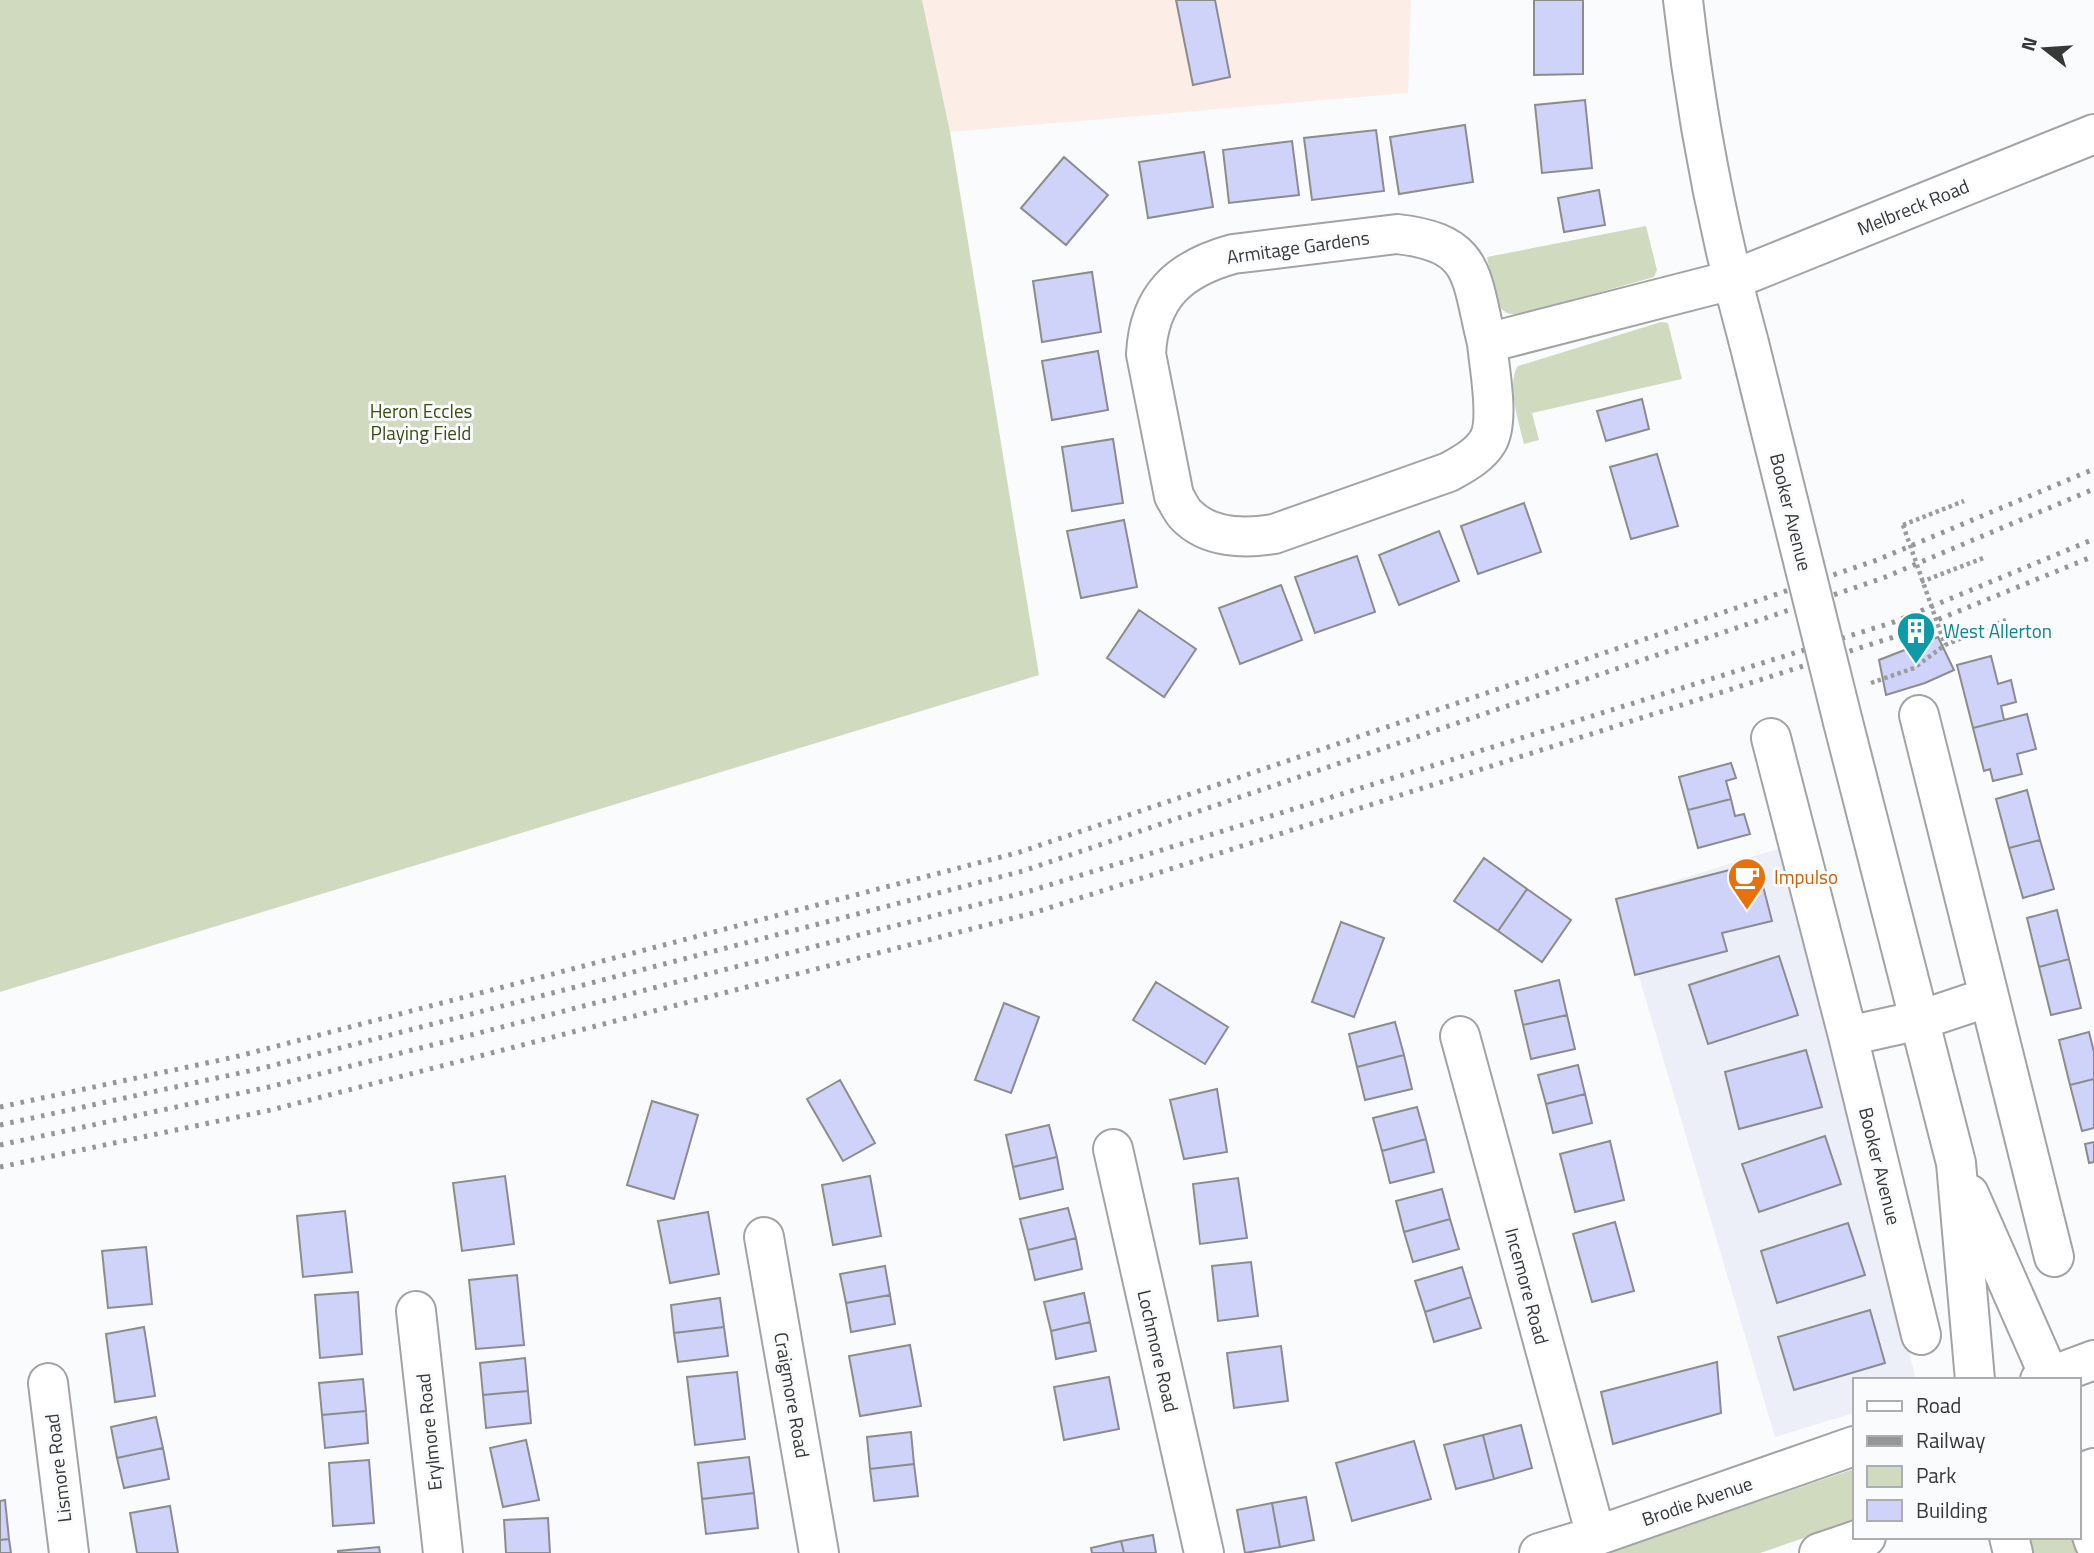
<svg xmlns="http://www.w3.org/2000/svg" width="2094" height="1553" font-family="'Titillium Web',sans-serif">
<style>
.built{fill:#eceff8}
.education{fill:#fceee7}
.green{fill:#cfdabe}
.building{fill:#cfd2f9;stroke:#8c8c8d;stroke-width:2}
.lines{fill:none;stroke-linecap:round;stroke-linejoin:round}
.minor-casing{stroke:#a3a3a5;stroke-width:42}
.tertiary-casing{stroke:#a3a3a5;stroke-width:42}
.path{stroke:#9b9c9c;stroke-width:4.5;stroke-dasharray:3.5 3.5;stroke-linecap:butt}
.minor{stroke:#fff;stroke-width:38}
.tertiary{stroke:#fff;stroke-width:38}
.rail{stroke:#959696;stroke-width:5;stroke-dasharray:3.5 7;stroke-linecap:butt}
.minor-bridge-casing{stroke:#a3a3a5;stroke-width:42;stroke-linecap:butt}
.path-bridge{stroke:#9b9c9c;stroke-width:4.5;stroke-dasharray:3.5 3.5;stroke-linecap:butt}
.minor-bridge{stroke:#fff;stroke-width:38}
.labels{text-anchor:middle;stroke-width:6;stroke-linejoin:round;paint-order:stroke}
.street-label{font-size:19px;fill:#373838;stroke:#fafbfc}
.park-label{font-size:19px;fill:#3a4c11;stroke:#fafbfc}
.culture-label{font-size:19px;fill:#0d838f;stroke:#fafbfc;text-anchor:start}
.food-label{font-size:19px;fill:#c56008;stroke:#fafbfc;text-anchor:start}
</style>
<rect width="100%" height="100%" fill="#fafbfc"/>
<path class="built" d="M1781,848L1916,1380H1854V1413L1775,1437L1616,899Z"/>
<path class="education" d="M922,0H1411L1408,93L950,132Z"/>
<path class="green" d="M0,0H922L950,132L1039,675L0,992Z
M1646,226L1657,270L1654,277L1518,315L1507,313L1497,306L1487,257Z
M1661,322L1668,323L1682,379L1532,413L1539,440L1524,444C1519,423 1506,383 1518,366Z
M1854,1469V1521L1760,1553H1605Z
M2029,1537H2078L2082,1553H2033Z"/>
<path class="building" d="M1176,0H1215L1230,77L1193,85Z
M1534,0H1583V74L1534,75Z
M1585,100L1592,168L1542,173L1535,105Z
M1465,125L1473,182L1399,194L1390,137Z
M1376,130L1384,191L1312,200L1304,138Z
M1292,141L1299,195L1229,203L1223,150Z
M1204,152L1213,207L1148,218L1139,162Z
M1064,157L1108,195L1066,245L1021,208Z
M1599,190L1605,225L1564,232L1558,198Z
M1092,272L1101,332L1042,342L1033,281Z
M1098,351L1108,410L1052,420L1042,361Z
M1642,399L1649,429L1606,441L1597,411Z
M1113,439L1123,503L1072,511L1062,447Z
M1657,454L1678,526L1631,539L1610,467Z
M1524,503L1541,552L1478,574L1461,526Z
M1124,520L1137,587L1081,598L1067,531Z
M1439,531L1459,581L1399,605L1379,555Z
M1357,556L1375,612L1315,633L1295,577Z
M1281,585L1302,640L1240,664L1219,608Z
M1139,610L1196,649L1164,697L1107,658Z
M1938,637L1954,670L1925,683L1886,695L1879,660Z
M1991,656L1998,684L2011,680L2016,702L2001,706L2004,720L1973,728L1957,665Z
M2027,714L2036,749L2017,754L2022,774L1993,781L1990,769L1984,771L1973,728Z
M1731,763L1736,778L1726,781L1731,799L1688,810L1679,777Z
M2027,790L2040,840L2009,848L1996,799Z
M1731,799L1735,816L1744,814L1750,834L1698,848L1688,810Z
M2040,840L2054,889L2023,898L2009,848Z
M1484,858L1527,889L1498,931L1454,901Z
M1757,863L1772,921L1722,933L1727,951L1635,975L1616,899Z
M1527,889L1571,920L1542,962L1498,931Z
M2057,910L2069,959L2039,967L2027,918Z
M1341,922L1384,938L1354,1017L1312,1002Z
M1779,956L1798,1015L1708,1044L1689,985Z
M2069,959L2081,1008L2051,1015L2039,967Z
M1559,980L1567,1015L1523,1025L1515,991Z
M1156,982L1228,1027L1205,1064L1133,1020Z
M1004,1003L1039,1017L1011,1093L975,1080Z
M1567,1015L1575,1049L1531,1059L1523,1025Z
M1395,1022L1404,1055L1357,1067L1349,1034Z
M2089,1032L2094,1052V1079L2070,1085L2059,1040Z
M1806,1050L1822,1107L1739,1129L1725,1072Z
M1404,1055L1412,1089L1365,1100L1357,1067Z
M1578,1065L1585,1094L1546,1104L1538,1075Z
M2094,1079V1128L2082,1131L2070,1085Z
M840,1080L875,1143L843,1161L807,1099Z
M1217,1089L1227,1152L1184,1159L1170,1100Z
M1585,1094L1592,1123L1553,1133L1546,1104Z
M652,1101L698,1115L674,1199L627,1185Z
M1417,1107L1426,1139L1382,1151L1373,1118Z
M1049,1125L1057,1157L1013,1167L1006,1135Z
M1825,1136L1841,1184L1759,1212L1742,1164Z
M1426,1139L1434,1172L1390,1183L1382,1151Z
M1610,1141L1624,1200L1575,1212L1560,1154Z
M2094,1142V1162L2089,1163L2085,1144Z
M1057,1157L1063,1189L1020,1199L1013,1167Z
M505,1176L514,1244L462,1251L453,1183Z
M870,1176L881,1236L833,1245L822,1185Z
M1238,1178L1247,1238L1200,1244L1193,1184Z
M1442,1189L1450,1219L1404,1232L1396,1201Z
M1068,1208L1076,1238L1028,1250L1020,1219Z
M345,1211L352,1272L303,1277L297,1216Z
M708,1212L719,1274L670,1283L658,1221Z
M1450,1219L1459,1249L1413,1262L1404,1232Z
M1615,1222L1634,1291L1592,1302L1573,1234Z
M1848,1223L1865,1275L1777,1303L1761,1251Z
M1076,1238L1082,1269L1035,1280L1028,1250Z
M146,1247L152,1304L108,1308L102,1251Z
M1251,1262L1258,1316L1218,1321L1212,1266Z
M885,1266L890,1295L846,1303L840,1274Z
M1462,1267L1471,1297L1425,1312L1415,1281Z
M517,1275L524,1345L476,1349L469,1280Z
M358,1292L362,1354L320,1358L315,1295Z
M1084,1293L1090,1322L1051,1331L1044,1302Z
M890,1295L895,1324L851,1332L846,1303Z
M1471,1297L1481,1328L1434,1342L1425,1312Z
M720,1298L724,1327L674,1333L671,1305Z
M1870,1310L1885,1363L1794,1390L1778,1337Z
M1090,1322L1096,1351L1056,1359L1051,1331Z
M144,1327L155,1396L115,1402L106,1334Z
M724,1327L728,1356L678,1362L674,1333Z
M910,1345L921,1406L860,1416L849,1356Z
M1281,1346L1288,1401L1234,1408L1227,1353Z
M525,1358L528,1391L483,1395L480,1363Z
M1717,1362L1721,1413L1613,1444L1601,1392Z
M737,1372L745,1439L695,1445L687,1377Z
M1109,1377L1119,1429L1064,1440L1054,1387Z
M363,1379L366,1411L322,1415L319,1383Z
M528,1391L531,1423L486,1428L483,1395Z
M366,1411L368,1443L325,1448L322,1415Z
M156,1417L163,1448L117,1458L111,1427Z
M1521,1425L1532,1468L1494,1479L1483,1435Z
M911,1432L914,1464L870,1469L867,1437Z
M1483,1435L1494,1479L1456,1489L1444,1445Z
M526,1440L539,1500L503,1507L490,1448Z
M1414,1441L1431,1499L1352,1521L1336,1463Z
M163,1448L169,1479L124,1488L117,1458Z
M749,1457L754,1493L702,1499L698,1463Z
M369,1460L374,1523L333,1526L329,1463Z
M914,1464L918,1496L874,1501L870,1469Z
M754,1493L758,1528L706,1534L702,1499Z
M1306,1497L1314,1540L1280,1547L1272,1503Z
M5,1500L9,1539L0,1540V1501Z
M1272,1503L1280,1547L1245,1553L1237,1510Z
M170,1506L178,1553H137L130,1513Z
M548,1518L550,1553H506L504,1520Z
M1153,1535L1156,1553H1124L1121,1541Z
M9,1539L11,1553H0V1540Z
M1121,1541L1124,1553H1092L1091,1548Z
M379,1547L380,1553H338V1551Z"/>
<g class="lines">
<g class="minor-casing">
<path id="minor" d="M1683,0C1696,116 1718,230 1749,343
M1487,343C1470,275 1477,243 1397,234L1233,254C1179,269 1149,296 1146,354L1174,496C1178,502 1181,510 1186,515C1208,538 1244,539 1274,534L1449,472C1463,464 1479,456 1488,441C1500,420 1489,367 1487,343L1732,280L2094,134
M1919,715L2054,1257
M1843,722L1956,1163L1975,1380
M1771,738L1848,1036L1921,1335
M1460,1036L1596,1536
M1848,1036L1920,1020L1989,997
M1113,1149L1204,1553
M1969,1194L2051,1380
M764,1237L819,1553
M416,1311L443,1553
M48,1383L69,1553
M2078,1490L2094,1542
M2009,1537L2013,1553"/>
</g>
<g class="tertiary-casing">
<path id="tertiary" d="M2040,1380L2094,1360
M2078,1474L2094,1468
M1539,1553L1596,1536L1854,1446
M1819,1553L1866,1537"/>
</g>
<path class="path" d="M1903,525L1964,501
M1921,582L1986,557
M1871,683L1914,668L1945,645L2006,620"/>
<use href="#minor" class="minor"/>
<use href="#tertiary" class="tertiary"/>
<path class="rail" d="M0,1107L235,1057L1020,852L1877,560L2094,469
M0,1125L263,1068L1023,871L1883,578L2094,489
M0,1145L269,1087L1030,891L1894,622L2094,539
M0,1167L271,1110L1033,913L1900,635L2094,556"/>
<g class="minor-bridge-casing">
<path id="minor-bridge" d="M1749,343L1843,722"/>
</g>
<path class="path-bridge" d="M1903,525L1945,645"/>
<use href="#minor-bridge" class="minor-bridge"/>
</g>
<defs>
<g id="building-pin" transform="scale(2.0125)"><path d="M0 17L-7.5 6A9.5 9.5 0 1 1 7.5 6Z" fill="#0f9aa8" stroke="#fafbfc"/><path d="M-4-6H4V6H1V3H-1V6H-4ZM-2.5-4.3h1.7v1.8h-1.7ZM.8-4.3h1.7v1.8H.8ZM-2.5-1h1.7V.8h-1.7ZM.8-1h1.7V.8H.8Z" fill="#fff"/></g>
<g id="cafe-pin" transform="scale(2.0125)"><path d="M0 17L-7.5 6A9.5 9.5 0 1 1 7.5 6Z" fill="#e8710a" stroke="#fafbfc"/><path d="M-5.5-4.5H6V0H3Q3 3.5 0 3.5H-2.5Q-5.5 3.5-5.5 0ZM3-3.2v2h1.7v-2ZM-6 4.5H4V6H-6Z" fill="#fff"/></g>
</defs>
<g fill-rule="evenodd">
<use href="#building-pin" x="1916" y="631"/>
<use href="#cafe-pin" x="1747" y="877"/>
</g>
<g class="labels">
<g class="street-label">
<text transform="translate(1913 207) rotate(-22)" y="7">Melbreck Road</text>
<text transform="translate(1298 247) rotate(-8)" y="7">Armitage Gardens</text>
<text transform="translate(1791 512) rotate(76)" y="7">Booker Avenue</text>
<text transform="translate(1880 1166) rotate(76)" y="7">Booker Avenue</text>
<text transform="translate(1527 1286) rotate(75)" y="7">Incemore Road</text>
<text transform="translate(1158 1351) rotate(77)" y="7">Lochmore Road</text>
<text transform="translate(792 1395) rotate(80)" y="7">Craigmore Road</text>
<text transform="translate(429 1432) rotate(-96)" y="7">Erylmore Road</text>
<text transform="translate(58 1468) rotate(-97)" y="7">Lismore Road</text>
<text transform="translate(1697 1501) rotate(-19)" y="7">Brodie Avenue</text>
</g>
<g class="park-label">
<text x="421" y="418">Heron Eccles<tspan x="421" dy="22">Playing Field</tspan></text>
</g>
<g class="culture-label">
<text x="1943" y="638">West Allerton</text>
</g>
<g class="food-label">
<text x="1774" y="884">Impulso</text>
</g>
</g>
<rect x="1853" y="1378" width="228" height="161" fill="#fafbfc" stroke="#acadae" stroke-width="2"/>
<rect x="1867" y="1401" width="35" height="10" fill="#ffffff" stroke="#acadae" stroke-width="2"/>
<text x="1916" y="1413" font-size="21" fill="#373838">Road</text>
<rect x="1867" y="1436" width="35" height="10" fill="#959696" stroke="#acadae" stroke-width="2"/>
<text x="1916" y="1448" font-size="21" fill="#373838">Railway</text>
<rect x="1867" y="1466" width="35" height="21" fill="#cfdabe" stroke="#acadae" stroke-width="2"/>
<text x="1916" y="1483" font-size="21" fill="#373838">Park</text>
<rect x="1867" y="1500" width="35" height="21" fill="#cfd2f9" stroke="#acadae" stroke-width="2"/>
<text x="1916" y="1518" font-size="21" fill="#373838">Building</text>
<g transform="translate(2045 49) rotate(287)" stroke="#fafbfc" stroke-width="5" paint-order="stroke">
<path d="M0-5L12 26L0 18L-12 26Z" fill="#373838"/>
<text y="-10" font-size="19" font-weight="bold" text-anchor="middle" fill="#373838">N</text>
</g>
</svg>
